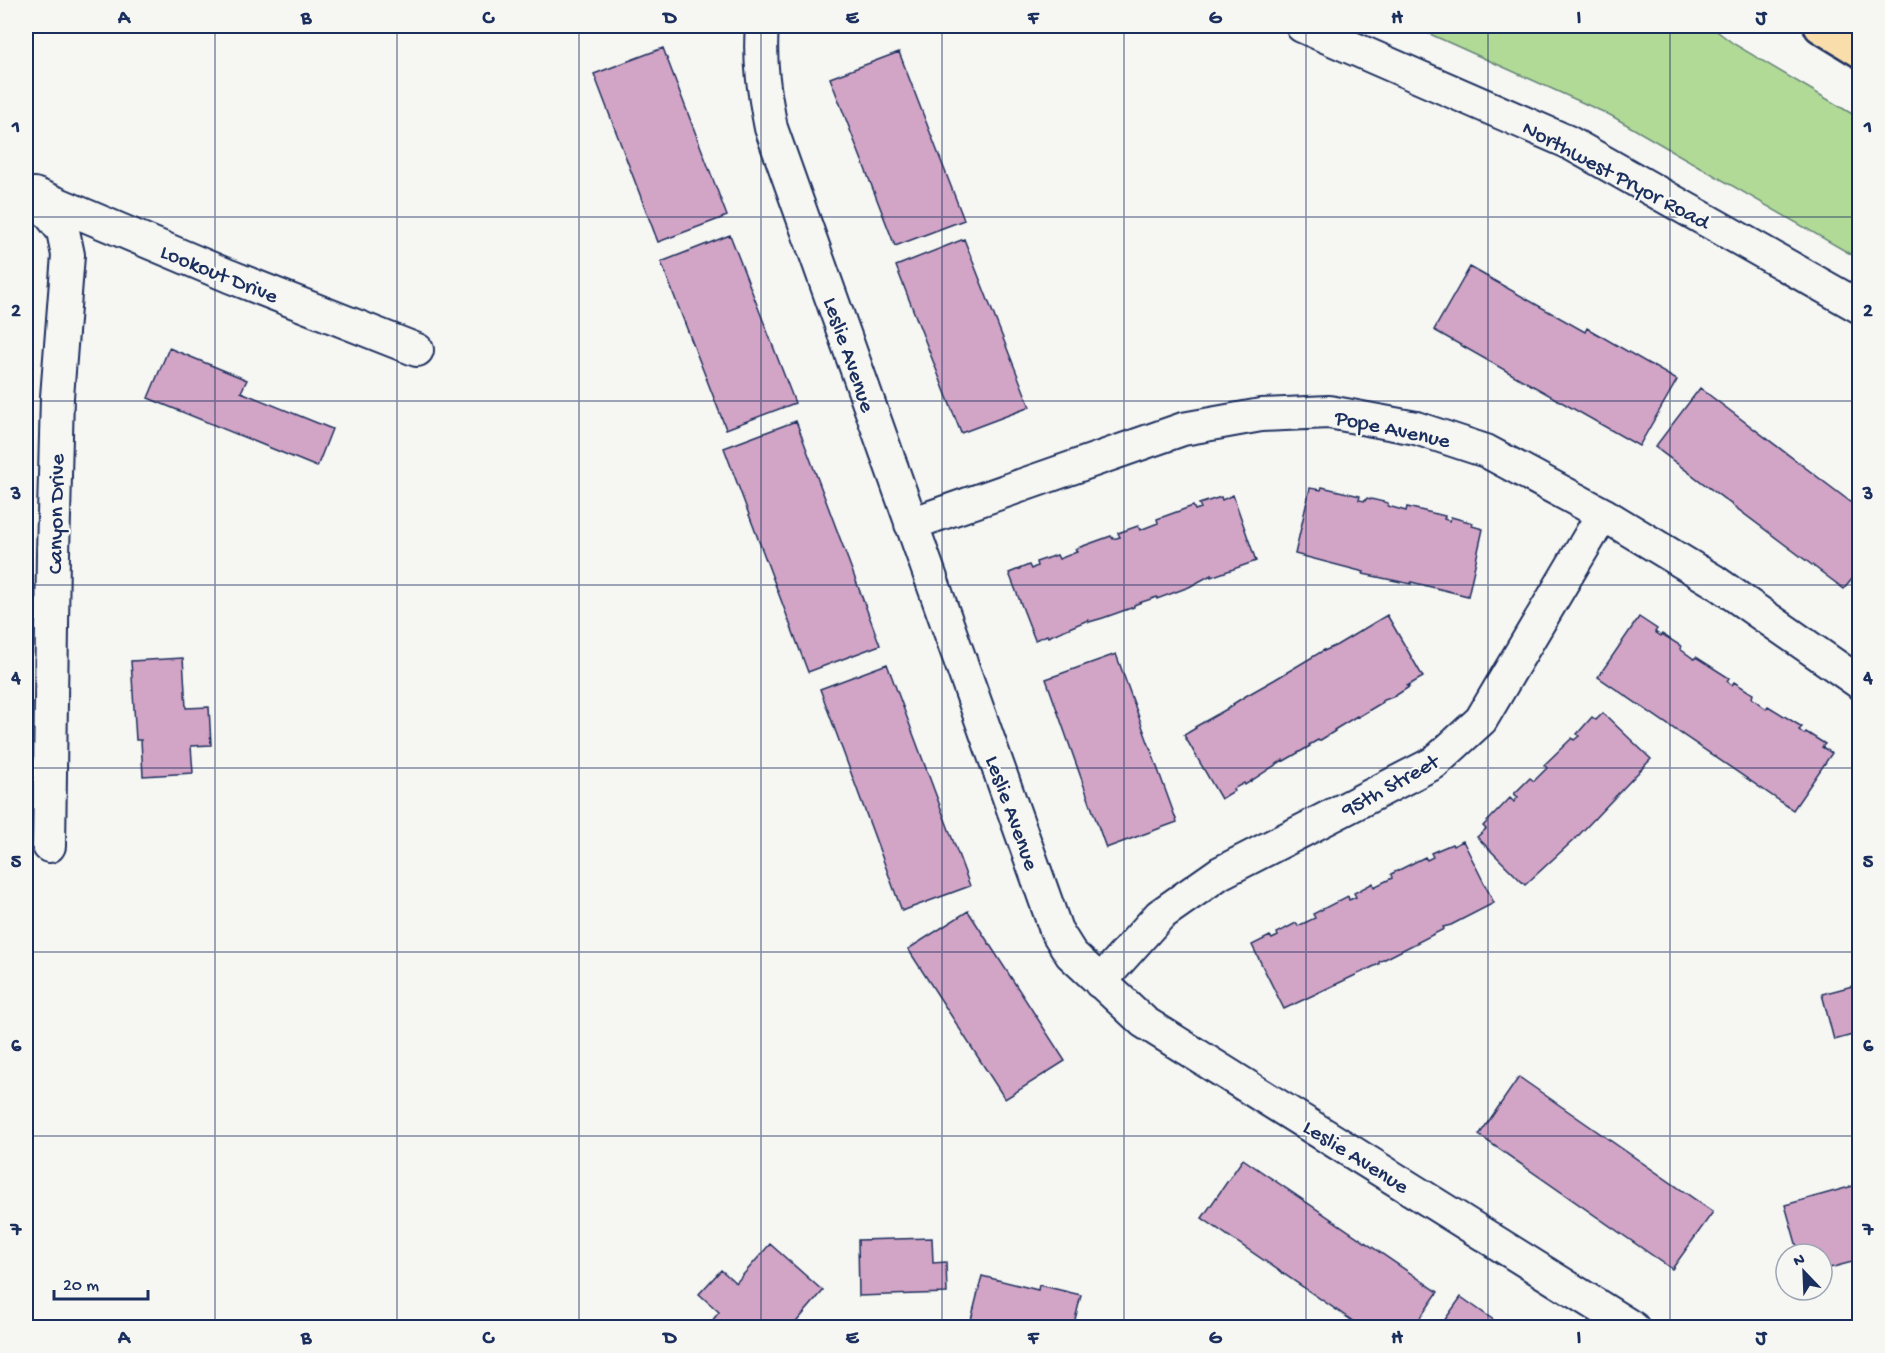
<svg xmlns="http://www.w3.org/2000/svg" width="1885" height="1353" font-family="'Gochi Hand',sans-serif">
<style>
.green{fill:#b1da97;stroke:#66847a;stroke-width:1.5}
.building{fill:#d2a4c5;stroke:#1b2f5e;stroke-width:1.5}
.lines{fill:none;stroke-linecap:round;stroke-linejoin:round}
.minor-casing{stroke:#1b2f5e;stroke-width:36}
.highway-casing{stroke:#1b2f5e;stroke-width:38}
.minor{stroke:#f6f6f2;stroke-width:32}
.highway{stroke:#f9deab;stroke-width:33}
.grid{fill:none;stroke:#1b2f5e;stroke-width:1.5;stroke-opacity:0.55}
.labels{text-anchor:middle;stroke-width:4.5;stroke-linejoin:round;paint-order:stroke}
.street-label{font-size:22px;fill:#1b2f5e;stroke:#f6f6f2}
.neatline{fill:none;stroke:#1b2f5e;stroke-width:2}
.grid-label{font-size:20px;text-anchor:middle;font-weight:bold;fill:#1b2f5e}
</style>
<rect width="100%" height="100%" fill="#f6f6f2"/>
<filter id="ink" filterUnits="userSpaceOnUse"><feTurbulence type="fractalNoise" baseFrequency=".0167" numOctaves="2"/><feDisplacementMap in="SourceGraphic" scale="12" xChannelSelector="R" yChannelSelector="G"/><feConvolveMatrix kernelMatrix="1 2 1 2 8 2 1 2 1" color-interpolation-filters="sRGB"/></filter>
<g filter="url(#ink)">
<path class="green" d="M1412,26H1710L1734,44L1859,118V259L1610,115Z"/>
<path class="building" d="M663,48L727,216L658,242L594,74Z
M899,52L964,220L895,246L830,78Z
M730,235L795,403L726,429L661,262Z
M964,239L1030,407L961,433L896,266Z
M1470,267L1585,332L1587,328L1677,380L1639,446L1434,330Z
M169,348L247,380L241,392L332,429L317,467L148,398Z
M1700,388L1860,509V569L1844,589L1655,447Z
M796,421L880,645L808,672L724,448Z
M1322,487L1360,496L1359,500L1365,501L1367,498L1388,503V506L1406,511L1407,507L1445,516L1444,519L1450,521L1451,517L1473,523L1472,526L1483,529L1468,596L1411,582V584L1363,574L1364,572L1295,554L1310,488L1321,490Z
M1233,495L1256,561L1211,577V575L1189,587L1157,599V597L1139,603L1134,605V607L1103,618L1089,622L1088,620L1048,637L1047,635L1035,640L1009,573L1029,565L1031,569L1037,566L1036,562L1057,555L1059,559L1077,552L1075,549L1111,536L1113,539L1120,537L1118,533L1138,526L1140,530L1158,523L1157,519L1193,506L1195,510L1201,508L1199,504L1221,497L1222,500Z
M1387,615L1423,677L1407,686L1409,687L1395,696L1382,701L1383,702L1358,717L1357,716L1334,730L1335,731L1319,741L1318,740L1309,745L1310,746L1284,761L1283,760L1245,785L1244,783L1233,789L1234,791L1221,799L1184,735L1196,728L1195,727L1234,705L1233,704L1244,697L1274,680L1324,650V651L1337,645Z
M1639,617L1657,629L1655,632L1661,636L1662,634L1681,646L1680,649L1694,659L1696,657L1729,678L1727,681L1732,685L1734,682L1753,694L1752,698L1766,709L1768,706L1802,727L1799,730L1804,734L1806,732L1825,744L1822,747L1832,753L1793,810L1598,677Z
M1116,654L1177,822L1106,848L1046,679Z
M183,658L186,708L209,707L211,745L191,746L193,773L143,776L141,740H136L131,661Z
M887,664L970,886L902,911L820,689Z
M1603,713L1651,759L1578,836L1525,885L1477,837L1486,829L1483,826L1510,798L1514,802L1518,797L1514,794L1530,778L1534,781L1547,768L1544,765L1572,738L1574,740L1579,736L1577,734L1592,717L1596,720Z
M1463,841L1494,903L1451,925L1443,927L1444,929L1379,962V964L1284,1009L1252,945L1270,936L1272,939L1278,936L1277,933L1296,923L1298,926L1315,918L1313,914L1348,896L1349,900L1356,897L1354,893L1373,883L1374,887L1392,878L1391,874L1425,857L1427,860L1433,857L1431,853L1452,844L1453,846Z
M968,911L1065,1061L1005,1099L908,949Z
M1860,984V1033L1834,1040L1822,994Z
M1519,1077L1713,1212L1672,1269L1479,1135Z
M1243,1159L1438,1292L1413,1328H1363L1202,1218Z
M1860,1184V1260L1822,1270V1254H1799L1785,1205Z
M932,1238L933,1263L946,1262L947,1293L859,1296L858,1240Z
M770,1244L823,1291L791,1328H710L708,1326L719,1312L699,1294L721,1270L736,1283Z
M982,1276L1038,1290L1039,1285L1081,1295L1073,1328H969Z
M1461,1297L1505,1328H1439Z"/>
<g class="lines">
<g class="minor-casing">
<path id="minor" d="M762,26C759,62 764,92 771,128L1056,930L1071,954L1144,1022L1633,1328
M1302,26L1568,142L1860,307
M34,194L63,231L68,255L57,397L53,554L49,846
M37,195L229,276L417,350
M911,524L1183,429L1261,415L1329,412L1416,428L1486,451L1603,514L1714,581L1860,683
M1100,982L1160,915L1220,873L1434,763L1481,720L1603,514"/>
</g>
<g class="highway-casing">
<path id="highway" d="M1821,26L1860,50"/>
</g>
<use href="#minor" class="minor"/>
<use href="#highway" class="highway"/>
</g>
</g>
<path class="grid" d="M215,26V1328M397,26V1328M579,26V1328M761,26V1328M942,26V1328M1124,26V1328M1306,26V1328M1488,26V1328M1670,26V1328M26,217H1860M26,401H1860M26,585H1860M26,768H1860M26,952H1860M26,1136H1860"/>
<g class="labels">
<g class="street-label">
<text transform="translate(1617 173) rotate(28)" y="8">Northwest Pryor Road</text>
<text transform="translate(220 272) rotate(22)" y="8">Lookout Drive</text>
<text transform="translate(851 354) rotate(71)" y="8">Leslie Avenue</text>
<text transform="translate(1393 427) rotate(12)" y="8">Pope Avenue</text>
<text transform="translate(54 514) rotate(-89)" y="8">Canyon Drive</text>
<text transform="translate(1389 784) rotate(-29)" y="8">95th Street</text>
<text transform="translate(1014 812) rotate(70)" y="8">Leslie Avenue</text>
<text transform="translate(1357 1155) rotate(32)" y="8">Leslie Avenue</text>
</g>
</g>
<rect width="1885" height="1353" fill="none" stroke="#f6f6f2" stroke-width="66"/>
<g transform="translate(1804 1272) rotate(337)"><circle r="28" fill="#f6f6f2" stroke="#9ea6b7" stroke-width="1.5"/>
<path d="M0-4.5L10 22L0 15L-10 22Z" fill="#1b2f5e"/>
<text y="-9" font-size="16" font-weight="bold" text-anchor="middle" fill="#1b2f5e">N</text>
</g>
<path d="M54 1290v9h94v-9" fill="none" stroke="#1b2f5e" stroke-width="3"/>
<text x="63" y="1290" font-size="18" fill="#1b2f5e" stroke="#f6f6f2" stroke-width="4.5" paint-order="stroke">20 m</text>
<rect x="33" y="33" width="1819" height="1287" class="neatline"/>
<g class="grid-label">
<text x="124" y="23">A</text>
<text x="306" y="23">B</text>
<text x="488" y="23">C</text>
<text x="670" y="23">D</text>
<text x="852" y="23">E</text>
<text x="1033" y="23">F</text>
<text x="1215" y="23">G</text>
<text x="1397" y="23">H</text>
<text x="1579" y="23">I</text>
<text x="1761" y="23">J</text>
<text x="16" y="132">1</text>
<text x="1868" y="132">1</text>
<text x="16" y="316">2</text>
<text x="1868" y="316">2</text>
<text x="16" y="499">3</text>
<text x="1868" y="499">3</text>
<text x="16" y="683">4</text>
<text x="1868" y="683">4</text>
<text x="16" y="867">5</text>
<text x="1868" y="867">5</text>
<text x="16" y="1051">6</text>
<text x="1868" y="1051">6</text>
<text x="16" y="1235">7</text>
<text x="1868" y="1235">7</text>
<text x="124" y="1343">A</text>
<text x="306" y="1343">B</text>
<text x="488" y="1343">C</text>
<text x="670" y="1343">D</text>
<text x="852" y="1343">E</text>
<text x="1033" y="1343">F</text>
<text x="1215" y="1343">G</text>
<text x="1397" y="1343">H</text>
<text x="1579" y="1343">I</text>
<text x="1761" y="1343">J</text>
</g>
</svg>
